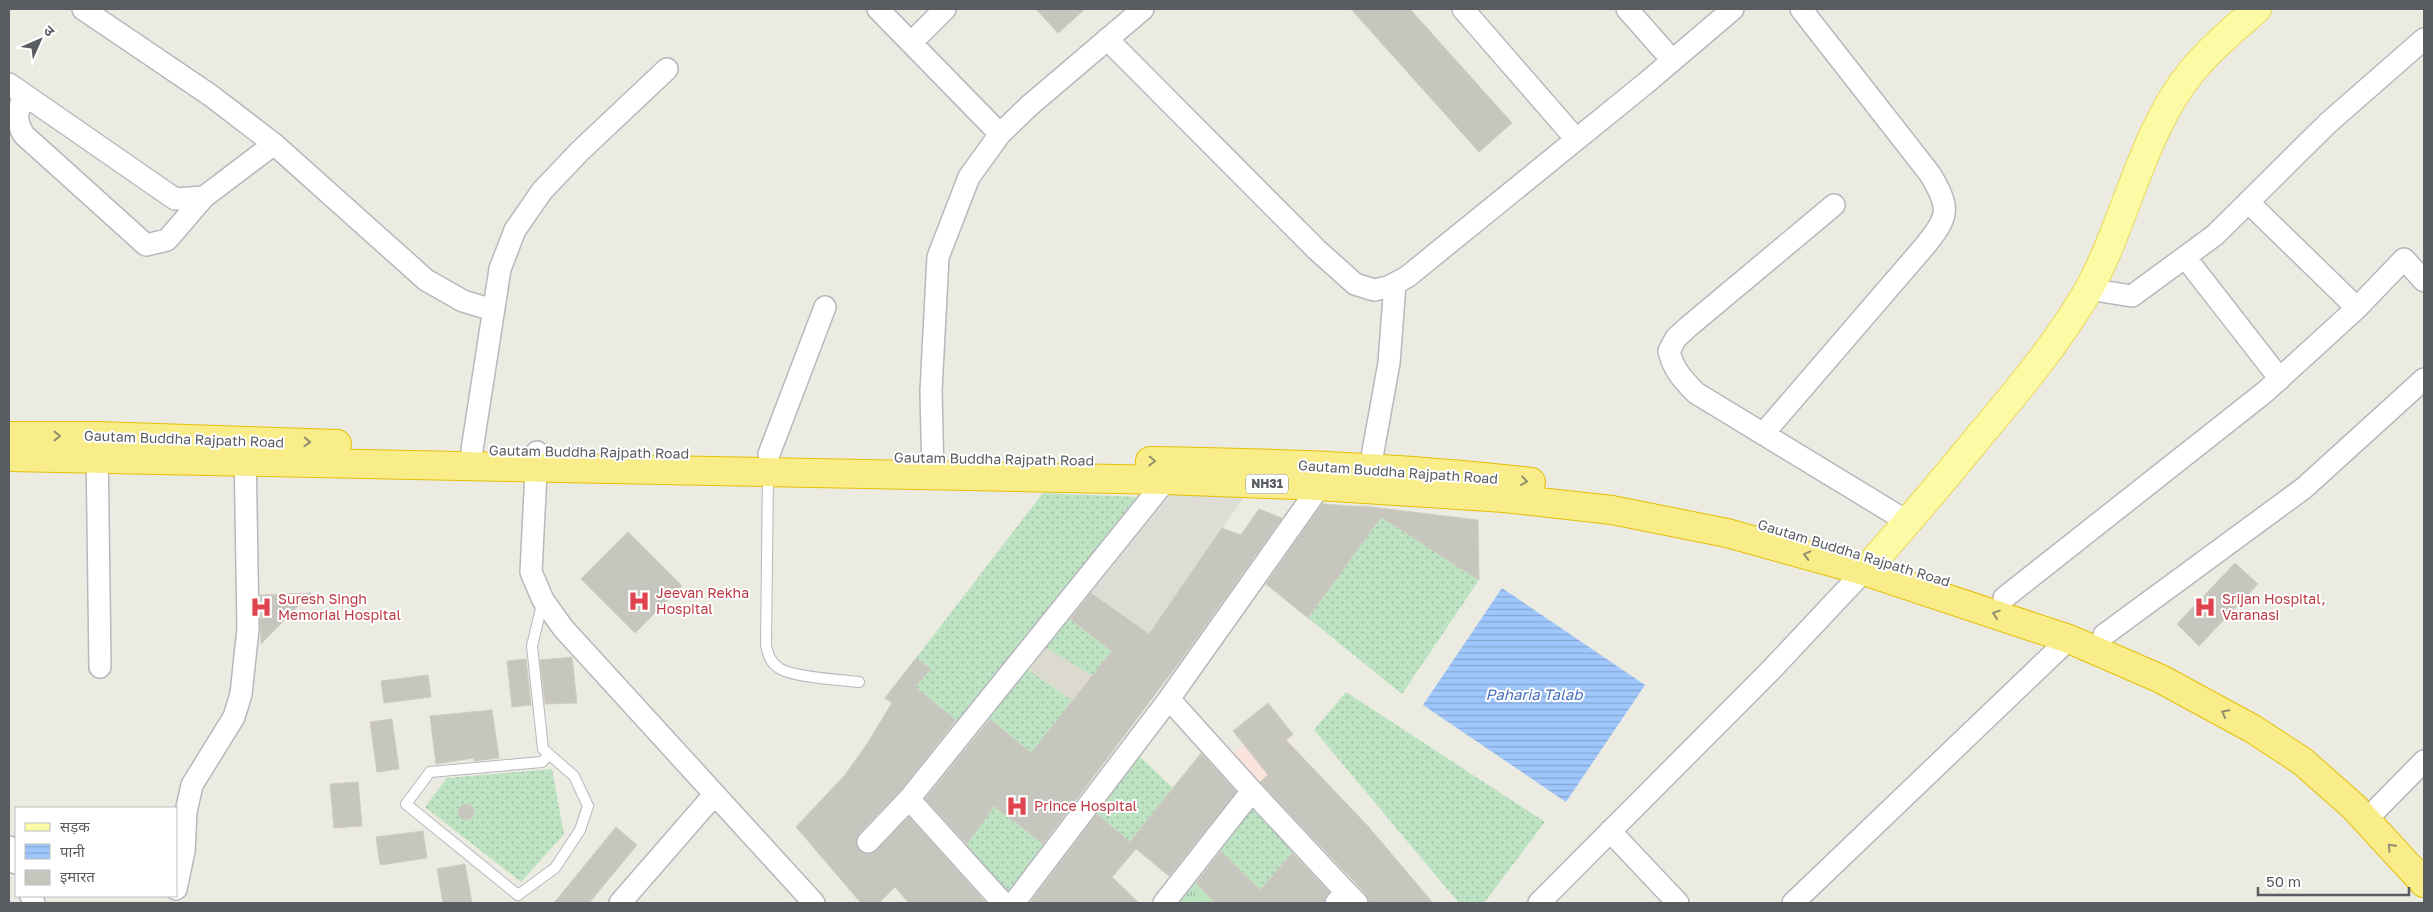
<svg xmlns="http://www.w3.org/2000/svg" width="2433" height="912" font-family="'Golos Text','Noto Sans Devanagari',sans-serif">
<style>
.industrial{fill:#dddcd5}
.education{fill:#dcdacf}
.medical{fill:#fae3dc}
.grass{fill:url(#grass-dots)}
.park{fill:url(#park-tufts)}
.water{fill:url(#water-rules)}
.building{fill:#c6c5be;stroke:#d0cdbf}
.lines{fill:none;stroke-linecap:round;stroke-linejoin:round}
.lane-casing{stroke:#b6b8bd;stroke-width:12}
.street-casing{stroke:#b6b8bd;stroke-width:24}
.primary-casing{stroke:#ecd859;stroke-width:30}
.highway-casing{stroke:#e5bf07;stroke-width:30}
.lane{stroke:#fff;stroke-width:10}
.street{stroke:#fff;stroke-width:21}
.primary{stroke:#fcfaa5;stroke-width:28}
.highway{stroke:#f9ed8a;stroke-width:28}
.oneway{stroke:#918f6f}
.labels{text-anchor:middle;stroke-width:4;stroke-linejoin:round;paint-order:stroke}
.shield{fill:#fff;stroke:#8b8d90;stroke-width:1}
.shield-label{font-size:12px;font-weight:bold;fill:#595c61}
.street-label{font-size:14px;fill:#595c61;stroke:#fff}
.health-label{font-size:14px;fill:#be3a42;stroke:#fff;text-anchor:start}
.water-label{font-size:15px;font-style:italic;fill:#446ebe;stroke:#fff}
</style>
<defs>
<pattern id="grass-dots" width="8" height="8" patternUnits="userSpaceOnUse" patternTransform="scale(1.25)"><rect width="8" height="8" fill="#bde3c3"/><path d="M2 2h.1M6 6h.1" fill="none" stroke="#9dbba2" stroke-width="1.8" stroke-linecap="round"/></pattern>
<pattern id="park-tufts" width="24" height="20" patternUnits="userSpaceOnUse" patternTransform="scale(1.25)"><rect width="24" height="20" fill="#bde3c3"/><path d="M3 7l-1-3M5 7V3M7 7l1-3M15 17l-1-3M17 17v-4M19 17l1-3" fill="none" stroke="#9dbba2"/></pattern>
<pattern id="water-rules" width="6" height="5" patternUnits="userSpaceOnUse" patternTransform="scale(1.25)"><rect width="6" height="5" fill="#a0c7fc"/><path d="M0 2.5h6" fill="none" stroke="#85a5cf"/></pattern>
</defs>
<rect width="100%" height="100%" fill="#ecebe1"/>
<path class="industrial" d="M1173,492L1244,497L1149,634L1090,593Z"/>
<path class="education" d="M1045,647L1093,676L1073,701L1026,668Z"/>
<path class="medical" d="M1272,720L1296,750L1258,784L1232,755Z"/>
<path class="grass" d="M1043,493L1137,497L958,722L915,687L931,669L916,658Z
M1381,517L1479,580L1402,694L1308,618Z
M1068,618L1112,651L1093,676L1045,647Z
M1026,668L1073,701L1031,753L988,718Z
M1346,692L1545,822L1484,903H1459L1314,730Z
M1136,753L1173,788L1130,842L1093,811Z
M552,769L564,834L521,882L425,807L447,778Z
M1252,803L1295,849L1260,890L1218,848Z
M994,806L1044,845L1009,894L964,848Z"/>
<path class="park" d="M1193,880L1215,903H1175Z"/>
<path class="water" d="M1502,588L1645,685L1566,802L1423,705Z"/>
<path class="building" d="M1036,9H1085L1058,33Z
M1351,9H1410L1512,123L1479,152Z
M1322,504L1366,507L1363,506L1478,520L1479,580L1381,517L1308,618L1266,584Z
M1259,509L1282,518L1183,657L1043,844L994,806L967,844L925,799L990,719L1031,753L1112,651L1070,619L1091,593L1149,634L1222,528L1241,535Z
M628,532L682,586L635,633L581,579Z
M2235,563L2258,584L2199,646L2177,624Z
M311,593L261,644L260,595Z
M572,657L577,703L545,704L540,660Z
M916,658L931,669L915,687L956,720L900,791L859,833L856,845L865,854H872L909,817L986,903H909L895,887L879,903H861L796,827L844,776L865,747L892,703L885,698Z
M526,659L531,705L512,707L507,661Z
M428,675L431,697L384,703L381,681Z
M1268,703L1293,734L1286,740L1367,825L1433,903H1369L1366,894L1260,782L1268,775L1233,731Z
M492,710L499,758L474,761V758L436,764L430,716Z
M392,719L399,769L377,772L370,722Z
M1201,753L1236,792L1169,876L1136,849L1112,877L1139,903H1030L1097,814L1130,842Z
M358,782L362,826L334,828L330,784Z
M458 812a8 8 0 1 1 16 0a8 8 0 1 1-16 0Z
M616,827L637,845L589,903H554Z
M423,831L427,858L380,865L376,837Z
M1221,851L1260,890L1292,853L1329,892L1324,903H1215L1196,883Z
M465,864L472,903H443L437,869Z"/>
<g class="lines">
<g class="lane-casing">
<path id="lane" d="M768,473L766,645C768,655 770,662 779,668C790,677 842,680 859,682
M543,600L532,646L543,749L574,776L588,806L580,830L555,868L518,895L406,804L430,772L542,762L549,754"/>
</g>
<g class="street-casing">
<path id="street" d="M83,9L210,95L274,144L426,280L463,301L493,310
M878,9L1000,134
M1463,9L1576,139
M1627,9L1672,60
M1107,39L1317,250L1355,284L1374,290L1388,287L1407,277L1646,83L1733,9
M911,43L945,9
M9,84L175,199L204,197L274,144
M25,95C17,111 14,119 24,135L146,245L167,240L204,197
M2248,202L2357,308
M1834,205L1688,327L1676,338L1669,351C1673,369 1683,380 1696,393L1908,522
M2185,257L2280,379
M2088,289L2132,296L2215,235L2328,123L2424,39
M1763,434L1924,247C1949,216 1951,209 1930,174L1801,9
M97,444L100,667
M472,450L500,269L515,230L542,191L580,151L667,69
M537,452L531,572L543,600L563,628L814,903
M769,454L825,307
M1370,468L1389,363L1395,284
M933,477L931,391L938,257L969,177L1000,134L1029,106L1143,9
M2004,598L2265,392L2357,308L2404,259L2424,281
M2104,635L2304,488L2424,379
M1169,699L1252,791
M2366,820L2424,761
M1610,831L1678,903
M868,842L909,799
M9,847L16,863
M176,889L184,851L186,812L192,785L234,717L241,694L248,629L245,448
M31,896L34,903
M620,903L714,795
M1003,903L909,799L1166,480
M1014,903L1169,699L1327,476
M1164,903L1252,791L1346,892
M1336,903L1346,892L1357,903
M1539,903L1771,670L1864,571
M1793,903L2069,639"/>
</g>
<g class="primary-casing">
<path id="primary" d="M1876,558C1912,517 1947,476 1981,434C2020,388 2059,341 2089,289C2126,221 2143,130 2192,71C2211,48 2235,28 2257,9"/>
</g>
<g class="highway-casing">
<path id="highway" d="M9,436H97L337,444
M9,457L1166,480L1319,486L1504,498L1612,510L1727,533L1864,571L2069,639L2161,679L2253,729L2302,761L2354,807L2424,883
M1150,461C1277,463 1404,467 1531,482"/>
</g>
<use href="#lane" class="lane"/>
<use href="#street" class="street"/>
<use href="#primary" class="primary"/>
<use href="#highway" class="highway"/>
</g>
<defs><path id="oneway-chevron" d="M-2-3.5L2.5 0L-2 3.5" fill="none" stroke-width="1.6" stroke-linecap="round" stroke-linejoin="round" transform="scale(1.25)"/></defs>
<g class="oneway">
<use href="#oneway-chevron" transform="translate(57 436)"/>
<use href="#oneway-chevron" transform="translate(307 442) rotate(2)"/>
<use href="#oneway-chevron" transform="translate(1152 461) rotate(1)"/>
<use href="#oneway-chevron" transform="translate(1524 481) rotate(7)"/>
<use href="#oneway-chevron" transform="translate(1807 555) rotate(-165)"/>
<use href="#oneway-chevron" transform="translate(1996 614) rotate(-162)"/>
<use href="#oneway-chevron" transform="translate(2225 713) rotate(-152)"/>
<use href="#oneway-chevron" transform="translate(2391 847) rotate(-133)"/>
</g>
<defs>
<g id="hospital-bare" transform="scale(1.725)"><path d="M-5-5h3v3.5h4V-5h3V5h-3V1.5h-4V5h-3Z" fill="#e0444e" stroke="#fff" stroke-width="2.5" paint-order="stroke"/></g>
</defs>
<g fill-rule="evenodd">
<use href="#hospital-bare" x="639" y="601"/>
<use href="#hospital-bare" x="261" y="607"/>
<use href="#hospital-bare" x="2205" y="607"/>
<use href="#hospital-bare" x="1017" y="806"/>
</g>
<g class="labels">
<rect class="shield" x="1246" y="474.5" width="42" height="19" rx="4"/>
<g class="shield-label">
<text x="1267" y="488">NH31</text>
</g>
<g class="street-label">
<text transform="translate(184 439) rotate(2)" y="5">Gautam Buddha Rajpath Road</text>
<text transform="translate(589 452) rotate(1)" y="5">Gautam Buddha Rajpath Road</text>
<text transform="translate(994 459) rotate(1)" y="5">Gautam Buddha Rajpath Road</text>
<text transform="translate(1398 472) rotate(4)" y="5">Gautam Buddha Rajpath Road</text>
<text transform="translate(1854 553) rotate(17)" y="5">Gautam Buddha Rajpath Road</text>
</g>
<g class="health-label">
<text x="656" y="598">Jeevan Rekha<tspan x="656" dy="16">Hospital</tspan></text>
<text x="278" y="604">Suresh Singh<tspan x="278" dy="16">Memorial Hospital</tspan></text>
<text x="2222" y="604">Srijan Hospital,<tspan x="2222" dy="16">Varanasi</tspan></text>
<text x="1034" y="811">Prince Hospital</text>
</g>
<g class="water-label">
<text x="1534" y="700">Paharia Talab</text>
</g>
</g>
<rect width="2433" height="912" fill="none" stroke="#595c61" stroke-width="20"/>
<rect x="15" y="807" width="162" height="90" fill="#ffffff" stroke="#bdbec0"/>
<rect x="25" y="823" width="25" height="8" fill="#fcfaa5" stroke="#bdbec0"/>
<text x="60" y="832" font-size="15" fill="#595c61">सड़क</text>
<rect x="25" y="844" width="25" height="15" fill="url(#water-rules)" stroke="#bdbec0"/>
<text x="60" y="857" font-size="15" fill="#595c61">पानी</text>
<rect x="25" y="870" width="25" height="15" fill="#c6c5be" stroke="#bdbec0"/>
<text x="60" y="882" font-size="15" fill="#595c61">इमारत</text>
<g transform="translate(40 40) rotate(45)" stroke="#ffffff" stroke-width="4" paint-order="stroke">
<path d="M0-4L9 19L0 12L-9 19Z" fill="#595c61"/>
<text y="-8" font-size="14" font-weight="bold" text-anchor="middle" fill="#595c61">उ</text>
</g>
<path d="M2258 887v8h151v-8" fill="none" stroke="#595c61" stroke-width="2.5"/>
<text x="2266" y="887" font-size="15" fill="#595c61" stroke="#ffffff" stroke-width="4" paint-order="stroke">50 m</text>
</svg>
